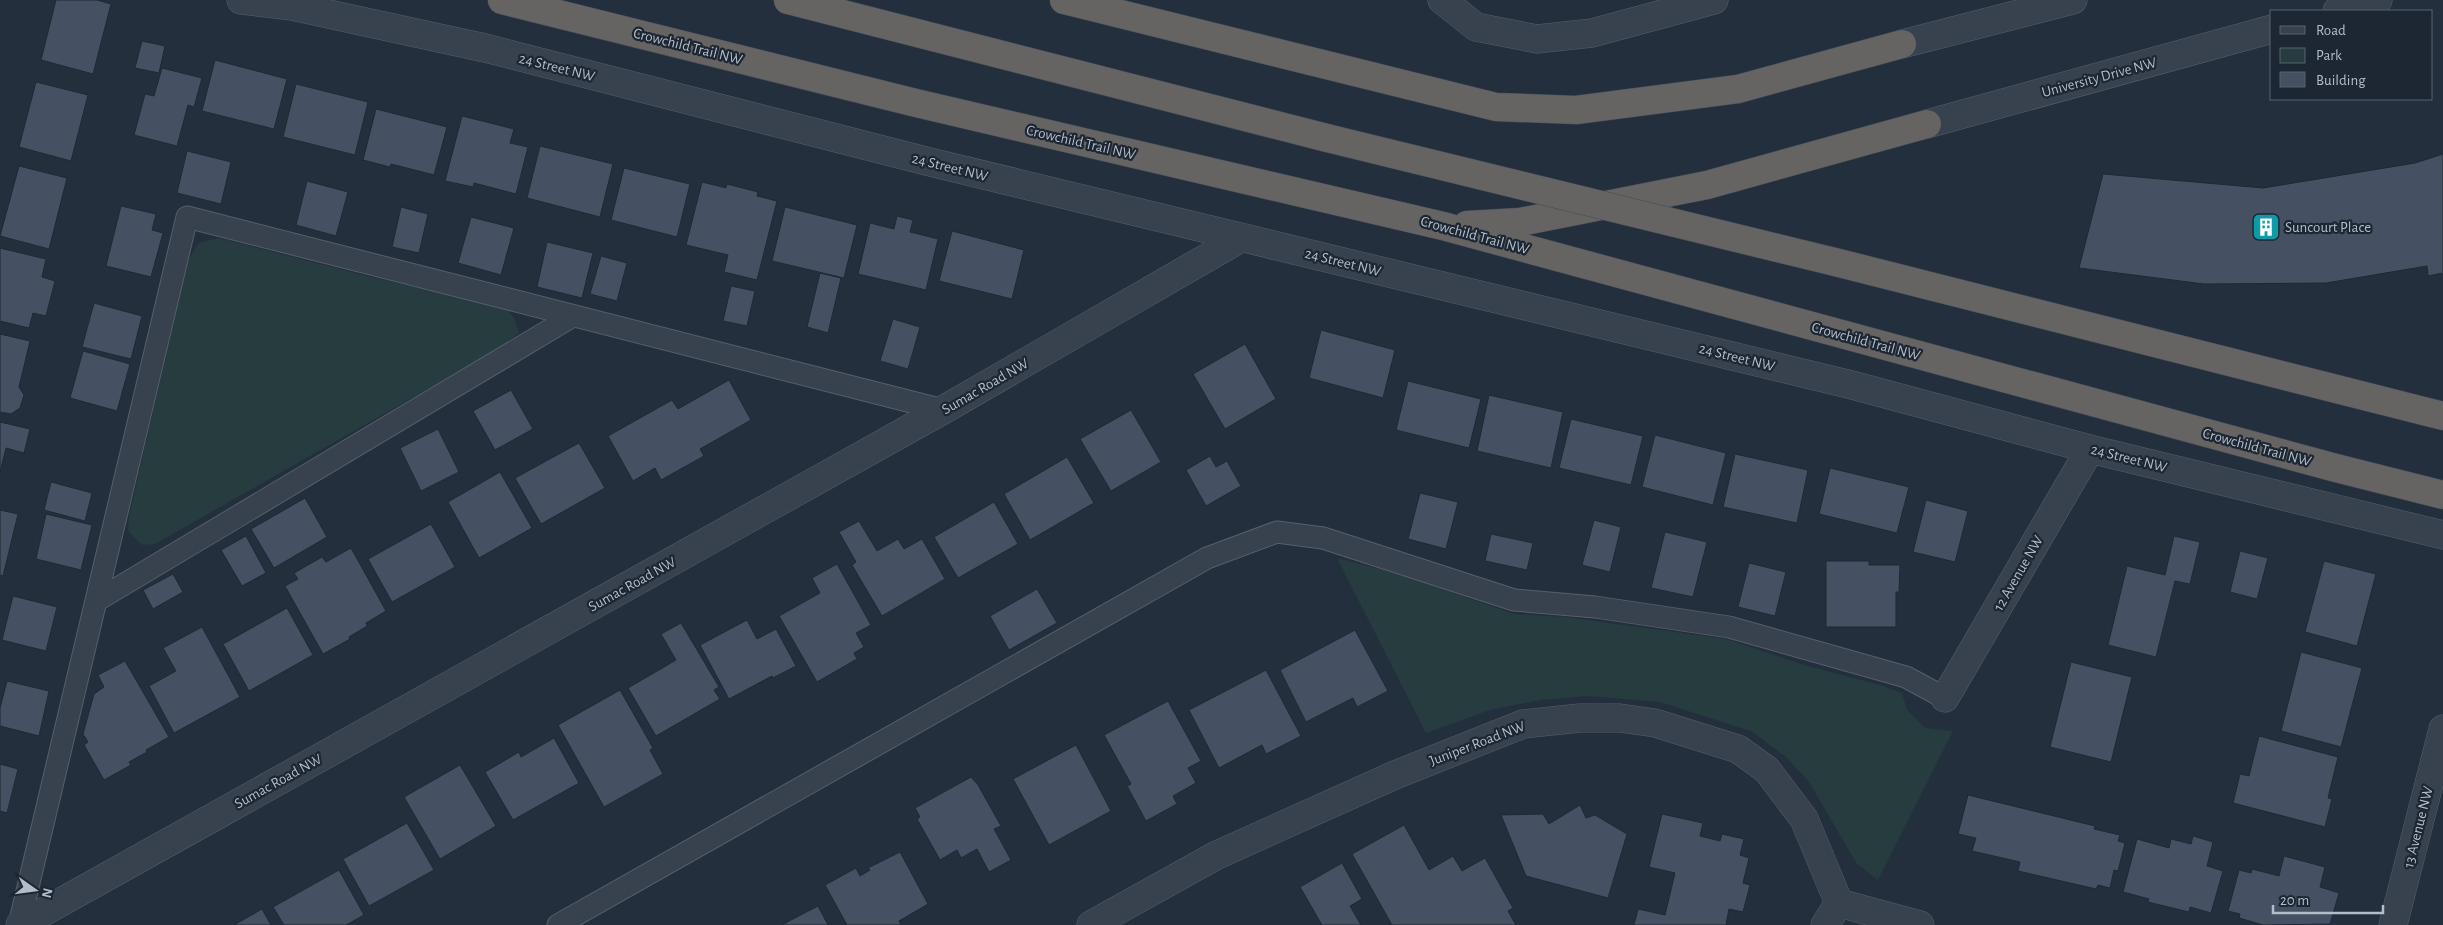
<svg xmlns="http://www.w3.org/2000/svg" width="2443" height="925" font-family="'Alegreya Sans',sans-serif">
<style>
.green{fill:#263c3f}
.building{fill:#455162;stroke:#1f2835}
.lines{fill:none;stroke-linecap:round;stroke-linejoin:round}
.service-casing{stroke:#565f6c;stroke-width:23}
.minor-casing{stroke:#565f6c;stroke-width:29}
.tertiary-casing{stroke:#565f6c;stroke-width:29}
.trunk-casing{stroke:#434c59;stroke-width:29}
.service{stroke:#38414e;stroke-width:21}
.minor{stroke:#38414e;stroke-width:28}
.tertiary{stroke:#38414e;stroke-width:28}
.trunk{stroke:#656462;stroke-width:28}
.trunk-bridge-casing{stroke:#434c59;stroke-width:29;stroke-linecap:butt}
.trunk-bridge{stroke:#656462;stroke-width:28}
.labels{text-anchor:middle;stroke-width:4.5;stroke-linejoin:round;paint-order:stroke}
.street-label{font-size:15px;fill:#b4bcc9;stroke:#1d2633}
.poi-label{font-size:15px;fill:#b4bcc9;stroke:#1d2633;text-anchor:start}
</style>
<rect width="100%" height="100%" fill="#242f3e"/>
<path class="green" d="M219,238L367,276L505,307L514,318L519,333L495,351L155,544L142,545L128,531L129,516L188,260L199,243Z
M1337,558L1400,574L1514,614L1566,617L1726,639L1804,665L1880,685L1902,693L1907,710L1925,728L1953,731L1878,880L1857,864L1809,782L1786,757L1751,731L1710,718L1660,702L1588,696L1540,700L1490,710L1426,733Z"/>
<path class="building" d="M56,0H97L111,4L93,74L41,60Z
M142,41L165,46L159,73L135,68Z
M215,60L287,79L274,129L202,111Z
M162,68L202,78L194,107L188,105L177,146L134,135L145,94L154,96Z
M36,82L88,95L71,161L19,147Z
M296,84L368,102L355,155L283,137Z
M376,109L447,127L434,175L391,164L390,167L363,160Z
M462,116L514,129L510,143L528,147L516,194L474,183L473,187L445,181Z
M540,146L613,164L600,217L527,198Z
M187,151L231,162L221,204L177,193Z
M2443,154V273L2428,276L2427,266L2326,283L2204,284L2079,268L2103,174L2263,188L2415,163Z
M19,166L67,178L49,249L0,236Z
M624,168L690,184L677,237L611,220Z
M307,181L348,192L336,236L296,225Z
M702,182L726,188L727,184L758,192L757,196L777,201L757,280L724,272L728,255L686,245Z
M121,206L156,214L152,230L163,233L151,277L106,266Z
M401,207L428,214L419,253L392,247Z
M785,207L857,225L844,278L772,261Z
M897,216L913,220L910,232L938,239L926,290L858,274L870,223L894,229Z
M471,217L514,228L501,275L458,263Z
M952,231L1024,250L1012,299L939,281Z
M547,242L593,253L582,298L537,287Z
M0,248L46,259L42,277L55,281L46,316L33,313L29,328L0,321Z
M601,256L627,263L617,301L590,294Z
M820,273L841,278L828,333L807,327Z
M731,286L755,291L747,326L723,321Z
M94,303L142,316L131,359L82,347Z
M893,319L920,327L908,369L880,361Z
M1321,330L1395,350L1383,398L1309,378Z
M0,334L30,341L19,387L24,395L20,408L11,414L0,412Z
M1245,344L1276,399L1225,429L1193,374Z
M83,351L130,364L117,411L70,398Z
M729,380L751,420L700,449L704,456L661,480L655,468L633,481L608,436L672,400L678,409Z
M1408,381L1481,399L1469,448L1396,430Z
M511,390L533,429L495,450L473,411Z
M1489,395L1563,412L1551,468L1477,451Z
M1131,410L1161,462L1111,491L1080,439Z
M1571,419L1643,436L1631,485L1559,468Z
M0,422L30,429L24,453L6,448L0,472Z
M438,429L459,472L421,491L400,448Z
M1655,435L1726,453L1713,505L1642,487Z
M579,443L605,488L541,524L515,478Z
M1735,454L1808,470L1797,523L1723,507Z
M1210,456L1216,467L1227,461L1241,486L1206,506L1186,470Z
M1067,457L1094,503L1030,540L1004,494Z
M1830,468L1909,487L1897,533L1819,514Z
M500,472L532,528L479,558L448,502Z
M51,482L92,493L85,521L44,510Z
M1420,493L1458,502L1446,549L1408,539Z
M305,498L327,537L274,568L251,529Z
M1926,500L1968,511L1955,562L1913,552Z
M994,502L1018,544L958,578L934,537Z
M0,510L18,514L3,576L0,575Z
M46,514L92,525L81,570L36,559Z
M1594,520L1621,527L1610,572L1582,565Z
M859,521L877,551L898,539L904,549L922,539L945,579L882,616L852,565L856,562L839,532Z
M431,524L455,567L392,602L368,559Z
M1665,532L1707,542L1693,597L1651,588Z
M1491,534L1533,543L1527,570L1485,561Z
M246,536L266,573L242,586L221,550Z
M2174,536L2200,542L2190,584L2175,581L2156,657L2108,645L2127,566L2165,575Z
M351,548L386,611L366,623L367,626L349,637L350,639L323,654L285,586L298,579L294,573L322,557L326,562Z
M2240,551L2268,558L2257,599L2230,592Z
M1826,561H1869V565H1900L1899,592H1896V627H1826Z
M2324,561L2376,574L2357,646L2305,632Z
M1749,563L1786,572L1775,616L1738,607Z
M837,564L871,625L856,633L864,647L854,653L857,659L817,682L779,616L820,593L812,578Z
M173,574L183,592L153,609L143,590Z
M1037,589L1057,623L1009,650L990,616Z
M13,596L57,607L46,651L2,640Z
M287,608L313,655L249,691L223,644Z
M747,620L757,639L776,629L796,666L773,678L772,676L729,699L700,645Z
M681,623L719,687L714,690L720,699L656,736L628,688L676,660L661,634Z
M202,627L240,697L174,733L149,686L176,671L163,648Z
M1355,630L1388,691L1357,707L1353,698L1306,722L1280,670Z
M2301,652L2362,668L2341,747L2281,731Z
M125,661L169,737L146,750L147,752L129,762L131,765L104,780L84,745L88,742L83,734L94,694L104,687L98,675Z
M2071,662L2132,677L2111,762L2050,747Z
M1266,670L1301,736L1266,754L1262,745L1219,768L1189,710Z
M7,681L49,691L39,736L0,726V708Z
M620,690L653,748L650,750L663,774L604,807L558,725Z
M1168,701L1201,761L1188,768L1196,783L1173,796L1177,804L1146,821L1127,786L1131,784L1104,735Z
M2259,736L2338,757L2328,798L2332,799L2325,827L2233,803L2240,774L2249,776Z
M554,738L579,783L513,820L485,772L519,752L521,757Z
M1076,745L1111,811L1049,845L1013,779Z
M0,764L18,769L7,813L0,811Z
M460,765L496,826L440,859L404,797Z
M971,777L978,785L1001,826L994,829L1011,860L989,872L977,849L961,858L957,850L940,860L917,819L920,817L915,808Z
M1968,795L2095,826L2094,829L2120,835L2118,841L2125,843L2118,871L2114,870L2110,888L2098,885L2096,889L2018,871L2020,862L1972,851L1976,838L1958,834Z
M1580,805L1586,818L1595,815L1627,834L1608,898L1526,876L1501,815L1543,814L1549,824Z
M1662,814L1703,823L1700,836L1720,841L1722,834L1744,839L1740,855L1749,858L1743,883L1750,885L1743,912L1729,909L1726,925H1634L1638,909L1665,915L1675,873L1649,867Z
M407,823L434,870L369,906L343,859Z
M1404,825L1429,870L1453,856L1462,871L1485,858L1513,908L1508,911L1516,925H1392L1352,854Z
M2193,836L2213,842L2207,866L2223,871L2211,913L2190,907L2189,912L2148,902L2149,899L2123,892L2137,839L2169,848L2171,839L2191,844Z
M900,852L928,904L899,921L901,925H847L825,885L856,868L860,876L870,870L868,868Z
M2284,856L2325,867L2320,887L2339,893L2330,924L2263,925L2239,918L2240,914L2228,911L2239,870L2251,873L2252,869L2279,876Z
M1342,863L1362,899L1350,906L1361,925H1322L1300,887Z
M339,870L364,915L346,925H284L273,907Z
M818,906L828,925H782L791,920Z
M262,909L271,925H234Z"/>
<g class="lines">
<g class="service-casing">
<path id="service" d="M96,601L573,316
M19,925L187,217L943,410
M558,925L1207,558L1277,532L1323,538L1514,600L1595,607L1729,627L1906,677L1945,698"/>
</g>
<g class="minor-casing">
<path id="minor" d="M241,0L292,6L485,48L930,162L1852,385L2090,449L2443,535
M1442,0L1476,27L1537,39L1592,33L1714,0
M1945,698L2090,449
M1839,903L1920,925
M20,925L943,410L1241,238
M1091,925L1217,855L1395,775L1523,724L1580,718H1620L1655,723L1738,749L1767,770L1804,819L1839,903
M1825,925L1839,903
M2393,925L2443,729"/>
</g>
<g class="tertiary-casing">
<path id="tertiary" d="M2337,11L2378,0
M1902,44L2073,0
M1927,124L2272,29"/>
</g>
<g class="trunk-casing">
<path id="trunk" d="M502,0L916,103L1443,226L2336,468L2443,495
M788,0L1327,138
M1064,0L1496,107L1576,110L1738,89L1902,44
M1467,225L1520,222L1707,185L1927,124
M1835,262L2443,416"/>
</g>
<use href="#service" class="service"/>
<use href="#minor" class="minor"/>
<use href="#tertiary" class="tertiary"/>
<use href="#trunk" class="trunk"/>
<g class="trunk-bridge-casing">
<path id="trunk-bridge" d="M1327,138L1835,262"/>
</g>
<use href="#trunk-bridge" class="trunk-bridge"/>
</g>
<defs>
<g id="building-square" transform="scale(1.4375)"><rect x="-9" y="-9" width="18" height="18" rx="4" fill="#0f9aa8" stroke="#1d2633"/><path d="M-4-6H4V6H1V3H-1V6H-4ZM-2.5-4.3h1.7v1.8h-1.7ZM.8-4.3h1.7v1.8H.8ZM-2.5-1h1.7V.8h-1.7ZM.8-1h1.7V.8H.8Z" fill="#fff"/></g>
</defs>
<g fill-rule="evenodd">
<use href="#building-square" x="2266" y="227"/>
</g>
<g class="labels">
<g class="street-label">
<text transform="translate(688 46) rotate(14)" y="5">Crowchild Trail NW</text>
<text transform="translate(557 67) rotate(14)" y="5">24 Street NW</text>
<text transform="translate(2099 77) rotate(-15)" y="5">University Drive NW</text>
<text transform="translate(1081 142) rotate(13)" y="5">Crowchild Trail NW</text>
<text transform="translate(950 167) rotate(14)" y="5">24 Street NW</text>
<text transform="translate(1475 235) rotate(15)" y="5">Crowchild Trail NW</text>
<text transform="translate(1343 262) rotate(14)" y="5">24 Street NW</text>
<text transform="translate(1866 341) rotate(15)" y="5">Crowchild Trail NW</text>
<text transform="translate(1737 357) rotate(14)" y="5">24 Street NW</text>
<text transform="translate(985 386) rotate(-30)" y="5">Sumac Road NW</text>
<text transform="translate(2257 447) rotate(15)" y="5">Crowchild Trail NW</text>
<text transform="translate(2129 458) rotate(14)" y="5">24 Street NW</text>
<text transform="translate(2018 573) rotate(-60)" y="5">12 Avenue NW</text>
<text transform="translate(632 584) rotate(-29)" y="5">Sumac Road NW</text>
<text transform="translate(1477 743) rotate(-21)" y="5">Juniper Road NW</text>
<text transform="translate(278 781) rotate(-29)" y="5">Sumac Road NW</text>
<text transform="translate(2418 827) rotate(-76)" y="5">13 Avenue NW</text>
</g>
<g class="poi-label">
<text x="2285" y="232">Suncourt Place</text>
</g>
</g>
<rect x="2270" y="10" width="162" height="90" fill="#1d2633" stroke="#59626f"/>
<rect x="2280" y="26" width="25" height="8" fill="#38414e" stroke="#59626f"/>
<text x="2316" y="35" font-size="15" fill="#b4bcc9">Road</text>
<rect x="2280" y="48" width="25" height="15" fill="#263c3f" stroke="#59626f"/>
<text x="2316" y="60" font-size="15" fill="#b4bcc9">Park</text>
<rect x="2280" y="72" width="25" height="15" fill="#455162" stroke="#59626f"/>
<text x="2316" y="85" font-size="15" fill="#b4bcc9">Building</text>
<g transform="translate(35 890) rotate(104)" stroke="#1d2633" stroke-width="4" paint-order="stroke">
<path d="M0-4L9 19L0 12L-9 19Z" fill="#b4bcc9"/>
<text y="-8" font-size="14" font-weight="bold" text-anchor="middle" fill="#b4bcc9">N</text>
</g>
<path d="M2273 905v8h110v-8" fill="none" stroke="#b4bcc9" stroke-width="2.5"/>
<text x="2280" y="905" font-size="15" fill="#b4bcc9" stroke="#1d2633" stroke-width="4" paint-order="stroke">20 m</text>
</svg>
